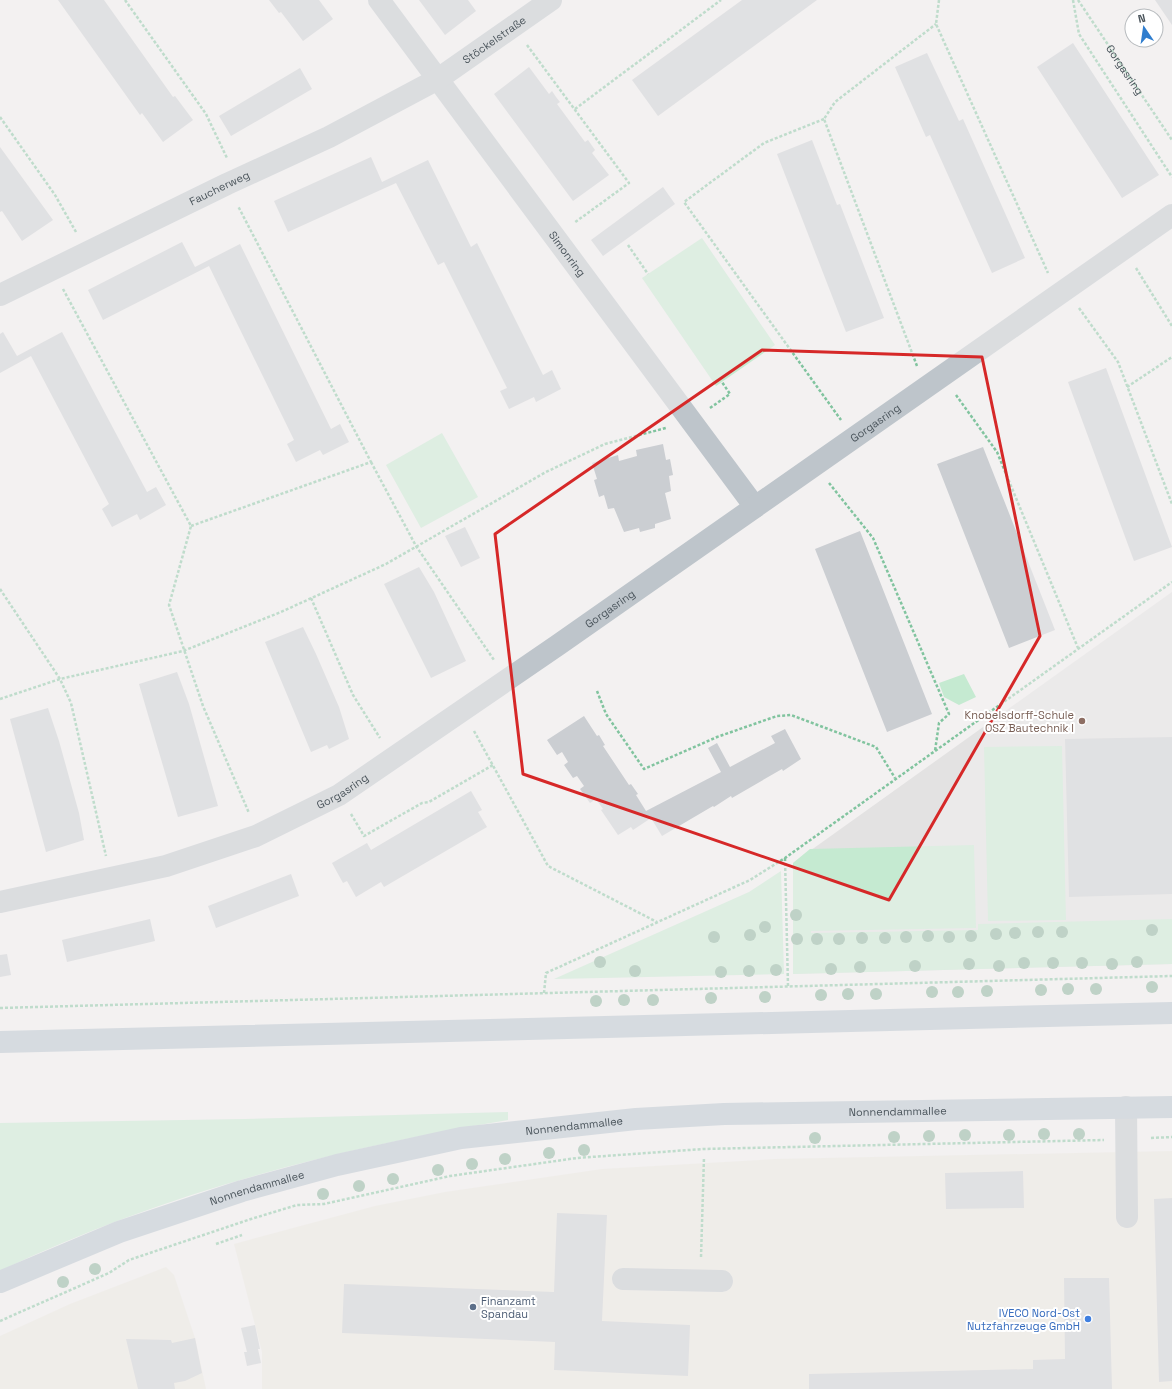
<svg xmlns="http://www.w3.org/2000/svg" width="1172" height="1389" font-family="'Space Grotesk',sans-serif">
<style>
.commercial{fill:#ece9e1}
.education{fill:#e3e2e2}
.green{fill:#c5ead1}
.building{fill:#cbced2}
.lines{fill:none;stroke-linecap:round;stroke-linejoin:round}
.path{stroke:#81c49f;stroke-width:2.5;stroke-dasharray:3 2;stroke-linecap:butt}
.minor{stroke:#bec5cb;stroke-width:22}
.major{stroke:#b4c1cc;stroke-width:22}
.tree{fill:#81ad94}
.marked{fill:none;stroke:#d62828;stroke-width:3;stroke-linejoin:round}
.education-dot{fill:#8d6e63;stroke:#fff;stroke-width:1.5}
.service-dot{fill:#5c6f8a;stroke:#fff;stroke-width:1.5}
.shop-dot{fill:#3f7fe0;stroke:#fff;stroke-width:1.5}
.labels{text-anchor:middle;stroke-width:4;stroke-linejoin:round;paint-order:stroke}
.street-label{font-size:11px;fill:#4b555c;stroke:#fff}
.education-label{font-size:11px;fill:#785e54;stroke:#fff;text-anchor:end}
.service-label{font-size:11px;fill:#4e5e75;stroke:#fff;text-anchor:start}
.shop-label{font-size:11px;fill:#366cbe;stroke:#fff;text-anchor:end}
</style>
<rect width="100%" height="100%" fill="#f3f1f1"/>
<path class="commercial" d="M1172,1151V1389H262V1352L234,1244L375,1206L445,1192L602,1169L775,1159Z
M166,1267L174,1275L195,1338L206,1389H0V1336L70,1304Z"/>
<path class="education" d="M1172,592V964L793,974V863Z"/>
<path class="green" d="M702,238L775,345L716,386L642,278Z
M442,433L478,497L421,528L386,465Z
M964,674L976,697L959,705L944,697L939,683Z
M1062,746L1066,920L988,921L984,747Z
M974,845L976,928L811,931V933L978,930V924L1172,919V964L793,974V863L810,849Z
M781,871L784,974L554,979L749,892Z
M508,1112V1120C334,1149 160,1194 0,1271V1123L245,1119Z"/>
<path class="building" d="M58,0H104L173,97L175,96L193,120L163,142L142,113L140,115Z
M269,0H319L333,19L303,41L281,12L279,13Z
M419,0H468L476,11L445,35Z
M742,0H817L658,116L632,80Z
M1155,0H1172V25Z
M1073,43L1159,175L1122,198L1037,67Z
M927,53L959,121L963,119L1025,258L992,273L930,135L926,137L895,67Z
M529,67L549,94L552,91L556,97L560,102L557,104L585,142L588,140L595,150L592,153L609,175L573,201L494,94Z
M300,68L312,89L231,136L219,116Z
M812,140L837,205L840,204L884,318L846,332L777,154Z
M0,147L53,220L22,241L2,211L0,212Z
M371,157L382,182L428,160L471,247L477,243L543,375L552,370L561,389L536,402L534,397L509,409L500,391L507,388L444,262L438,265L396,183L288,232L274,201Z
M663,187L675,204L603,256L591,240Z
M182,242L195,267L240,244L331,429L340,424L349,442L323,455L320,450L296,462L287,444L294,440L209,266L103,320L88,290Z
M3,332L17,356L62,332L147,492L156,487L166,505L140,520L137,514L112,527L102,509L109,504L31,356L0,373V334Z
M1106,368L1172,547L1134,561L1068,382Z
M663,444L666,460L670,459L673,475L669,476L671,491L665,493L671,519L655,524V528L640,532L639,528L624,532L614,508L608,509L604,495L599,497L594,480L597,479L592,463L618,455L619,461L637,456L636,450Z
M983,447L1055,630L1009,648L937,464Z
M465,527L480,558L461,567L445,536Z
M860,531L932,714L887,732L815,549Z
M419,567L434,592L466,661L431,678L384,584Z
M303,627L316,654L339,707L349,739L329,749L327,745L311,752L265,642Z
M177,672L189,704L218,806L178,817L139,684Z
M48,708L59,741L79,813L84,840L46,852L10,719Z
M584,716L597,736L599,735L605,745L603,746L629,785L631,784L638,794L636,795L646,811L721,772L708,748L717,743L730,767L775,743L771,736L785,729L801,759L783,771L782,769L732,798L731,796L714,807L713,806L662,836L651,818L633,830L631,827L618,835L601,810L603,809L596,799L590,803L580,789L584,786L577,776L573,778L564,765L568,762L562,752L557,755L547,740Z
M1172,737V894L1069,897L1065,739Z
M471,791L482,810L478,812L487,827L384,887L381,882L356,897L347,881L343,883L332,863L367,843L371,850Z
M291,874L299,896L216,928L208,906Z
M150,919L155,941L67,962L62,940Z
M7,954L11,975L0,977V955Z
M1023,1171L1024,1208L946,1209L945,1173Z
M1172,1198V1381L1159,1382L1154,1199Z
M557,1213L607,1215L602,1321L690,1325L688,1376L554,1370L555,1342L342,1333L344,1284L554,1292Z
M1064,1278H1109L1112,1389H809V1374L1033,1369V1360L1065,1359Z
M255,1325L260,1349H258L261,1363L247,1366L244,1352H247L241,1328Z
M195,1338L202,1373L185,1381L174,1383L175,1389H138L126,1339L171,1340L172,1343Z"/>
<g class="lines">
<g class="path">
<path d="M125,0L206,114L227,158"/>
<path d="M939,0L936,24L1048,273"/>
<path d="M1073,0L1079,34L1172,177"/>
<path id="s1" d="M1078,0L1172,140"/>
<path d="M527,45L629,183L574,223"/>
<path d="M575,109L721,0"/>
<path d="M0,117L55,195L76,232"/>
<path d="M824,119L764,143L684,202L841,420"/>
<path d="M628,245L648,274"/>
<path d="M1136,268L1172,326"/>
<path d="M63,289L191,526L169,605L203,706L249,813"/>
<path d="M1079,308L1118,362L1172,504"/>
<path d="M917,366L824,119L835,102L936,24"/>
<path d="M1127,387L1172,357"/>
<path d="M956,395L997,452L1078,648"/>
<path d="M710,408L730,394L722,382"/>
<path d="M371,462L416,546L494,660"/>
<path d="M829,483L873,538L949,714L939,723L935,751"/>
<path d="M191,526L371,462L238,206"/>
<path d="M0,589L60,679L71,703L106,856"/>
<path d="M311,598L353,695L380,738"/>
<path d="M597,691L606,714L644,769L717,737L777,716L791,715L876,747L895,778"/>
<path d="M0,699L60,679L183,651L281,612L386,564L546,472L605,444L666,428"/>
<path d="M474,731L548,866L657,922"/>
<path d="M351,814L364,836L422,803L429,802L493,765"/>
<path d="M785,858L788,986"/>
<path d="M544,993L546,973L750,880L785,858L1172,582"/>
<path d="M0,1008L1172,976"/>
<path d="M1151,1138L1172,1137"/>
<path d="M216,1244L242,1235"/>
<path d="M701,1257L704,1157"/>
<path d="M0,1321L109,1273L129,1260L251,1219L297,1205L324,1204L450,1176L577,1158L703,1149L1104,1140"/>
</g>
<g class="minor">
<path id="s2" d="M379,0L755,507"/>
<path id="s3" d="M0,295L227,184L329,137L438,79L551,0"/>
<path id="s4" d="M0,902L166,866L256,836L339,795L558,645L1172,215"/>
<path d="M1126,1107L1127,1217"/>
<path d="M623,1279L722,1281"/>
</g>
<g class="major">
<path d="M0,1042L1172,1013"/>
<path id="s5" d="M0,1282L119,1232L242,1191L337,1165L461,1138L636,1119L724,1114L1172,1107"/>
</g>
</g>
<g class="tree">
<circle cx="796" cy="915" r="6"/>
<circle cx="765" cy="927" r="6"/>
<circle cx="1152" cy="930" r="6"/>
<circle cx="1038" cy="932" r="6"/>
<circle cx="1062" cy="932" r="6"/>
<circle cx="1015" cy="933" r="6"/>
<circle cx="996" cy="934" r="6"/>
<circle cx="750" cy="935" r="6"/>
<circle cx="928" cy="936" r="6"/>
<circle cx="971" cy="936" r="6"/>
<circle cx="714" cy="937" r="6"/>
<circle cx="906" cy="937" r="6"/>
<circle cx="949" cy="937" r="6"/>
<circle cx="862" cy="938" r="6"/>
<circle cx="885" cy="938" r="6"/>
<circle cx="797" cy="939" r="6"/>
<circle cx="817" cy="939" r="6"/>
<circle cx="839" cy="939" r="6"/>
<circle cx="600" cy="962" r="6"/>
<circle cx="1137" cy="962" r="6"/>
<circle cx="1024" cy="963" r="6"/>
<circle cx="1053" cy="963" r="6"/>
<circle cx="1082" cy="963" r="6"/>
<circle cx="969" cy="964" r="6"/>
<circle cx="1112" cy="964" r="6"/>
<circle cx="915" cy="966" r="6"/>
<circle cx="999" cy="966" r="6"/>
<circle cx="860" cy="967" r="6"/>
<circle cx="831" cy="969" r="6"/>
<circle cx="776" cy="970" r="6"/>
<circle cx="635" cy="971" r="6"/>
<circle cx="749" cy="971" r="6"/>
<circle cx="721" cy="972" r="6"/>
<circle cx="1152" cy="987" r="6"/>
<circle cx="1068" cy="989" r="6"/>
<circle cx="1096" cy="989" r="6"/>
<circle cx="1041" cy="990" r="6"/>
<circle cx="987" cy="991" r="6"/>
<circle cx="932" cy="992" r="6"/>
<circle cx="958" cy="992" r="6"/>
<circle cx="848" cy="994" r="6"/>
<circle cx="876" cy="994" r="6"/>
<circle cx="821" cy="995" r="6"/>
<circle cx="765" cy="997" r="6"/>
<circle cx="711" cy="998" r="6"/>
<circle cx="624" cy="1000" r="6"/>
<circle cx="653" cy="1000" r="6"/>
<circle cx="596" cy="1001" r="6"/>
<circle cx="1044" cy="1134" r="6"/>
<circle cx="1079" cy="1134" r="6"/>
<circle cx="965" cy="1135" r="6"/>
<circle cx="1009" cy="1135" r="6"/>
<circle cx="929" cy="1136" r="6"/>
<circle cx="894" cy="1137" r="6"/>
<circle cx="815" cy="1138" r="6"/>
<circle cx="584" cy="1150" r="6"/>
<circle cx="549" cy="1153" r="6"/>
<circle cx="505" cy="1159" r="6"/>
<circle cx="472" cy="1164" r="6"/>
<circle cx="438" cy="1170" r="6"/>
<circle cx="393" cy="1179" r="6"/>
<circle cx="359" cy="1186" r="6"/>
<circle cx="323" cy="1194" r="6"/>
<circle cx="95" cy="1269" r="6"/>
<circle cx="63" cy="1282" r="6"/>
</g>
<path d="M0 0H1172V1389H0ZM762,350L982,357L1040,636L889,900L523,774L495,534Z" fill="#f3f1f1" fill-opacity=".55" fill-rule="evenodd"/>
<path class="marked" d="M762,350L982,357L1040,636L889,900L523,774L495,534Z"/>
<circle class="education-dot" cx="1082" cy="721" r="4"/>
<circle class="service-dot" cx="473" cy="1307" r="4"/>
<circle class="shop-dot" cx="1088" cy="1319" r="4"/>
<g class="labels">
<g class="street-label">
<text dy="4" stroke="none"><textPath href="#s3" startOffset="557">Stöckelstraße</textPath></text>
<text dy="4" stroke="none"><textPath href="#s1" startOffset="84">Gorgasring</textPath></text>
<text dy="4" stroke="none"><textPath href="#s3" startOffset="244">Faucherweg</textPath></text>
<text dy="4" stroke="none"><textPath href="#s2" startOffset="316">Simonring</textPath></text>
<text dy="4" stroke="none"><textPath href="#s4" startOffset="1010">Gorgasring</textPath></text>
<text dy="4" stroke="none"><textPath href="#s4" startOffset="686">Gorgasring</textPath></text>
<text dy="4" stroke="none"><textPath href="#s4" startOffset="362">Gorgasring</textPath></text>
<text dy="4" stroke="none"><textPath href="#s5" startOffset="922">Nonnendammallee</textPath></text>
<text dy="4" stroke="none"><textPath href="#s5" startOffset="598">Nonnendammallee</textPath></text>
<text dy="4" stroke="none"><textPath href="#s5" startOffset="274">Nonnendammallee</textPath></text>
</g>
<g class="education-label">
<text x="1074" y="719">Knobelsdorff-Schule<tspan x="1074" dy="13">OSZ Bautechnik I</tspan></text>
</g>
<g class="service-label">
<text x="481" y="1305">Finanzamt<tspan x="481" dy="13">Spandau</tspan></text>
</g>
<g class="shop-label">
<text x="1080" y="1317">IVECO Nord-Ost<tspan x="1080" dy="13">Nutzfahrzeuge GmbH</tspan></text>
</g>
</g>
<g transform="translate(1144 28) rotate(347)"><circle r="19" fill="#ffffff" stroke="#b7bbbe"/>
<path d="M0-3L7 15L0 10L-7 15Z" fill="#2f7dce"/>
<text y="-6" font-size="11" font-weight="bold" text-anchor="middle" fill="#4b555c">N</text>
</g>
</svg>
